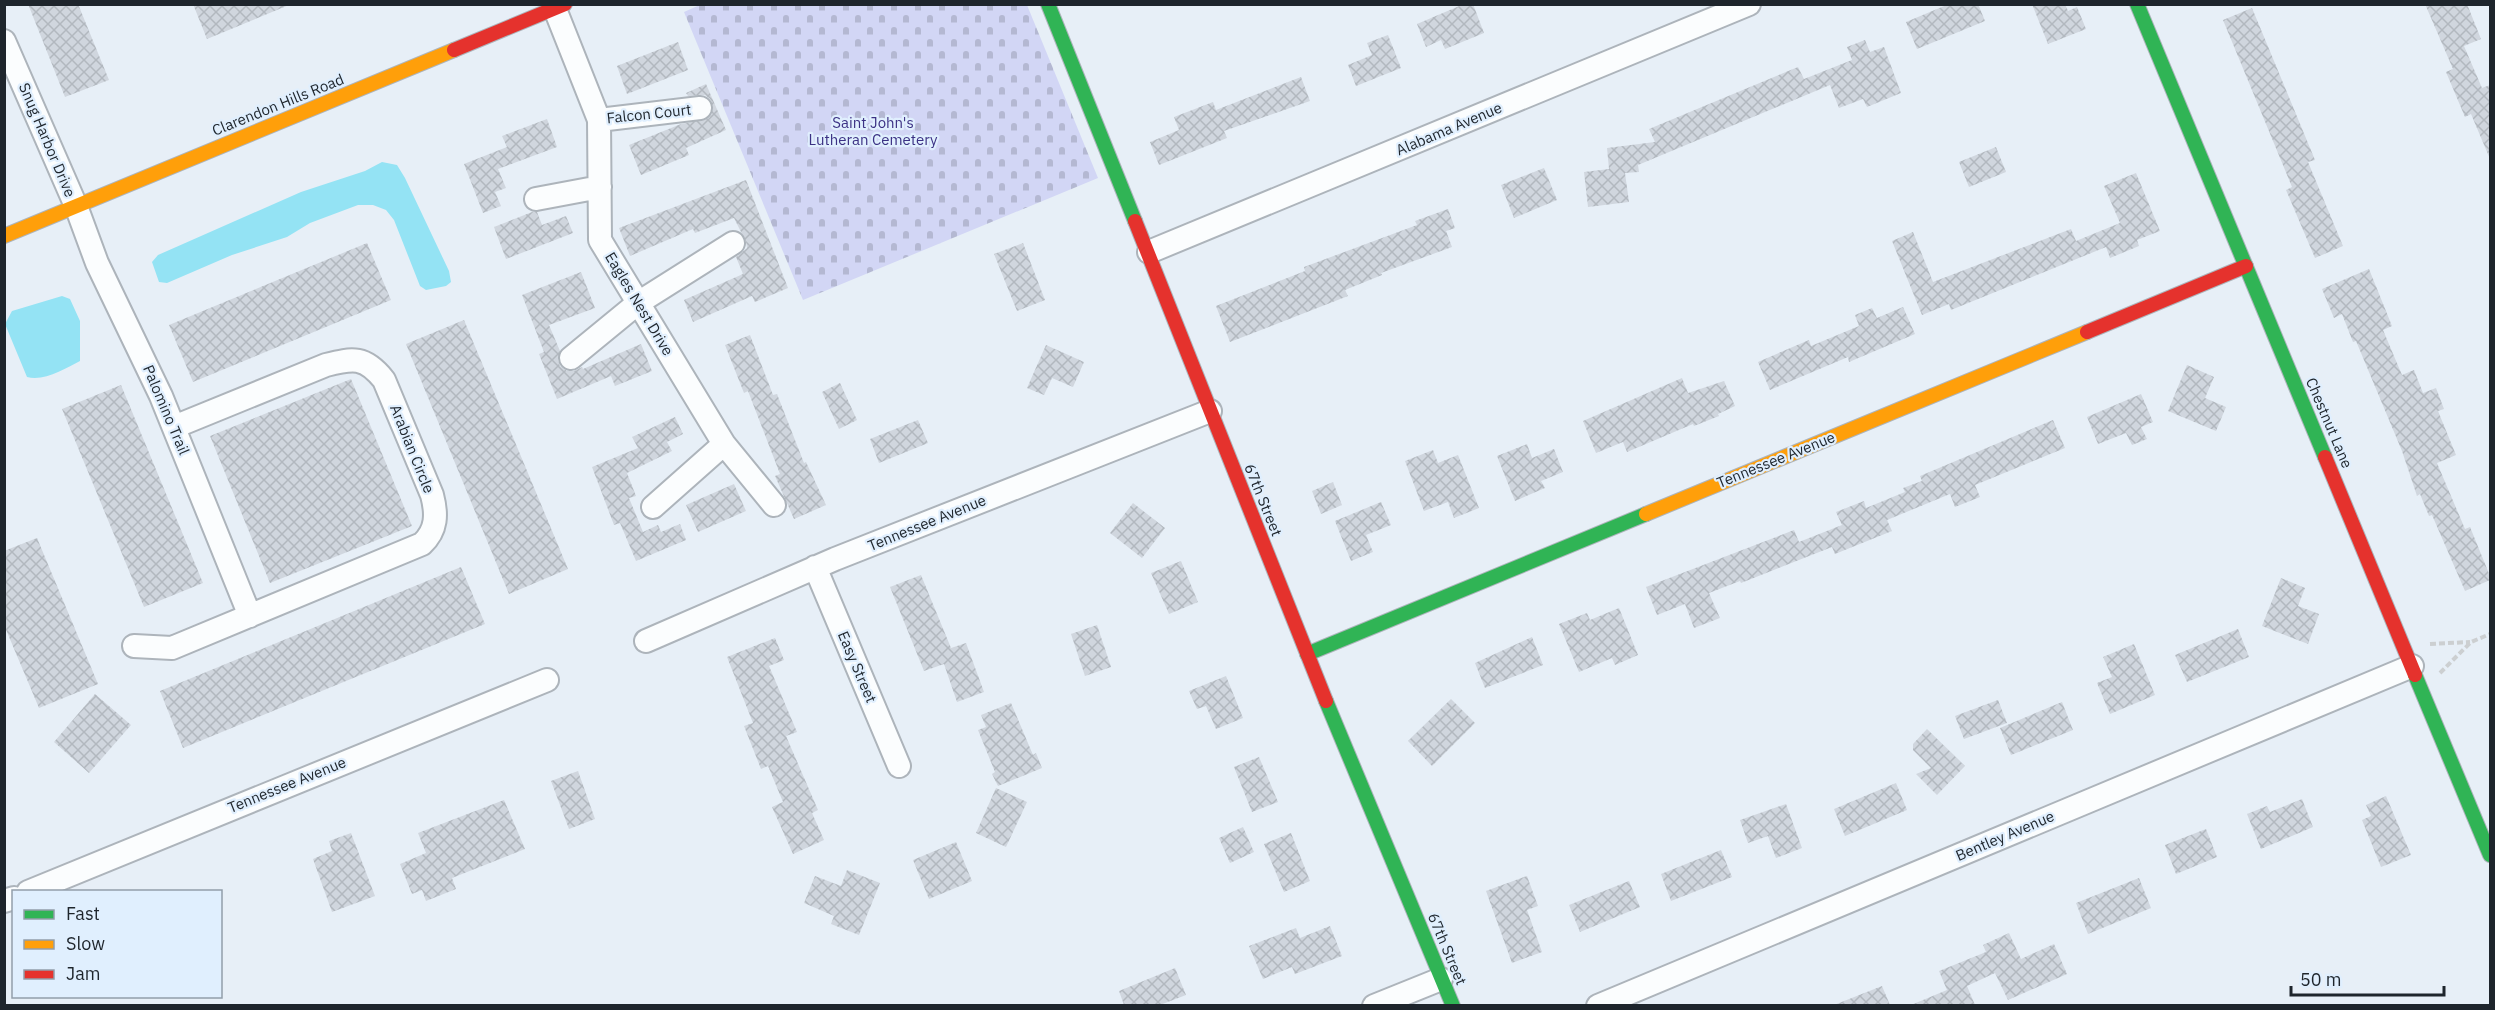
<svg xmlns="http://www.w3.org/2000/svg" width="2495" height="1010" font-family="'IBM Plex Sans',sans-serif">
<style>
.cemetery{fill:url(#cemetery-stones)}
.water{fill:#94e3f4}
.building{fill:url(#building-cross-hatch)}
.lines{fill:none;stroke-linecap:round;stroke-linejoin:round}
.street-casing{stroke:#adb4bb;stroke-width:26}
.fast-casing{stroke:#adb4bb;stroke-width:16}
.slow-casing{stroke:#adb4bb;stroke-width:16}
.jam-casing{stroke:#adb4bb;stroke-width:16}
.path{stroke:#cccfd1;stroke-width:4;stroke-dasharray:6 3;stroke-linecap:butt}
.street{stroke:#fbfdfe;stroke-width:22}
.fast{stroke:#30b455;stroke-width:14}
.slow{stroke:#ff9f0a;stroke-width:14}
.jam{stroke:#e5322d;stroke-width:14}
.labels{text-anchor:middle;stroke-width:4.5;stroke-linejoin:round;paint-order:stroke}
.street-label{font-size:15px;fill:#1e252c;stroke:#e0effe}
.park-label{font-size:15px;fill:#3b3184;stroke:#e0effe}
</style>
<defs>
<pattern id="cemetery-stones" width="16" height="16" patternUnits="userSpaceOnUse" patternTransform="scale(1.5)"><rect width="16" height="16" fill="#d2d6f5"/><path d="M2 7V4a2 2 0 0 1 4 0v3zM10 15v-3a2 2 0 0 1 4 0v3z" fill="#b4b8d2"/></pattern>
<pattern id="building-cross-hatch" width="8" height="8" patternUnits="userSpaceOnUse" patternTransform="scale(1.5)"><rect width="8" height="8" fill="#d0d6de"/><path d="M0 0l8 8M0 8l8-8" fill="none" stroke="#b2b8bf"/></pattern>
</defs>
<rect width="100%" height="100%" fill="#e7eff7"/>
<path class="cemetery" d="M702,4L1027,5L1098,178L803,300L684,12Z"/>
<path class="water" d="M382,162L397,165L405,178L449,271L451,282L446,286L426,290L420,286L394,220L386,210L373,205H358L310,223L287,237L232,255L167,283L159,282L152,262L158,255L301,192L365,171Z
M62,296L70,299L80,321V361C66,368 44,382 27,377L5,324L12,311Z"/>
<path class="building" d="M28,4H78L109,80L65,97Z
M193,4H289V5L207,39Z
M1464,4H1473L1484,33L1445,49L1441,40L1426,47L1417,24Z
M1949,4H1978L1985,21L1917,49L1906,22Z
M2032,4H2065L2068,11L2077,7L2086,29L2048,44Z
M2425,4H2467L2481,39L2464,46L2482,88L2490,85V159L2471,114L2465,117L2446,72L2453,69Z
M2252,8L2315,160L2308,162L2343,246L2315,258L2286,190L2292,187L2223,20Z
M1388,35L1401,68L1356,86L1348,65L1372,55L1367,43Z
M1865,40L1870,52L1884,47L1901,93L1867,107L1863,99L1839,108L1830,85L1638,165L1639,172L1625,173L1629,202L1588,207L1584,172L1609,169L1607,148L1655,142L1649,129L1798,67L1804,79L1852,60L1847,47Z
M678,42L688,70L627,94L617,66Z
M1301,77L1310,101L1224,131L1227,138L1159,165L1150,142L1179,130L1174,117L1213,102L1216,110Z
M706,84L726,130L686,148L689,155L641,175L629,145L681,124L709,118L713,107L710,99L705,95L688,96L686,93Z
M547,119L557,147L498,169L506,188L495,192L501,206L483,213L464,164L507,147L502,136Z
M1996,147L2006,172L1969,187L1959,162Z
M1544,168L1557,200L1514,218L1501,185Z
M2136,173L2160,231L2137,240L2139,246L2110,258L2106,247L1951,310L1949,304L1922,315L1892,241L1913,232L1933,282L2071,229L2076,241L2120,223L2104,186Z
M746,180L788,288L755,302L752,296L693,322L684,300L743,274L736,257L747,248L746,242L734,218L695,233L693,229L630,256L619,228Z
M1448,209L1455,228L1446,231L1452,247L1381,273L1382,275L1345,290L1348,296L1230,342L1216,306L1305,271L1304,267L1417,225L1415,221Z
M532,212H537L542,225L566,216L573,233L506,259L494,227Z
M367,243L391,300L193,382L169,325Z
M1023,243L1045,300L1017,311L994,254Z
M2369,269L2392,326L2383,330L2402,375L2414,370L2423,393L2436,388L2444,409L2438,411L2456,455L2437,463L2465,529L2470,527L2490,576V580L2465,591L2432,515L2429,516L2420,494L2417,496L2402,451L2356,341L2353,342L2342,314L2334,318L2322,289Z
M581,272L595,308L549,325L560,351L558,360L560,366L567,371H574L582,367L583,369L641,344L652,371L615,386L611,376L557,399L539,354L544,352L522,295Z
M1903,307L1915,334L1849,362L1848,357L1770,390L1758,362L1809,340L1811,346L1859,326L1855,315L1872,308L1877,318Z
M464,320L568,569L509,594L406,344Z
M750,335L773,395L777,394L804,463L806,462L826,505L794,519L775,476L780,474L748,391L744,393L725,345Z
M1046,345L1084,362L1073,387L1052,378L1044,395L1027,388Z
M2187,365L2214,377L2205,398L2226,407L2216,431L2168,411Z
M1682,378L1688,393L1724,381L1735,406L1718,414L1719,416L1694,426L1693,424L1627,452L1623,442L1596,453L1583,421Z
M351,379L412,526L270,583L210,436Z
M840,383L857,420L839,429L822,392Z
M121,385L203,583L144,607L62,409Z
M2141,394L2153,422L2141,427L2147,439L2132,445L2126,433L2098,444L2087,417Z
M675,417L683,434L667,442L672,451L627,473L636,496L629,498L643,532L658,525L661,532L680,524L686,540L636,561L620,523L614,525L592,467L638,448L632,437Z
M918,420L928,443L879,463L870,439Z
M2053,420L2065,448L1975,485L1980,497L1955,507L1950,494L1887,520L1892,531L1835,554L1832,547L1741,583L1740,581L1709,593L1720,618L1694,628L1685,604L1657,615L1646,587L1794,530L1799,542L1842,525L1836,512L1864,501L1866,508L1905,492L1903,488L1922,481L1920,476Z
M1527,444L1532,458L1554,449L1563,472L1541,481L1545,488L1515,501L1497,456Z
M1433,450L1438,463L1458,455L1479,508L1454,518L1448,502L1424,511L1405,461Z
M1333,482L1342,505L1321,514L1312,491Z
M734,484L746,511L698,532L686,505Z
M1381,502L1391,525L1366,535L1373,552L1351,561L1335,521Z
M1133,503L1165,528L1142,558L1110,533Z
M37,538L98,684L39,708L4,625V551Z
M1181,561L1198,602L1169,614L1151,573Z
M461,567L485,624L183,748L160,691Z
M921,575L951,648L966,643L984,692L957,702L944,664L924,671L890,587Z
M2281,578L2305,588L2298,606L2319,614L2308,644L2262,626Z
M1619,608L1638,655L1615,665L1612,658L1579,672L1559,624L1587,613L1590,620Z
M1097,625L1111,667L1085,676L1071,634Z
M2238,629L2249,657L2187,682L2175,655Z
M1532,637L1543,665L1485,688L1475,663Z
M775,638L784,660L769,666L797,732L786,736L818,810L812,813L824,840L793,854L772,807L783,802L768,766L761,769L744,726L753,723L727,657Z
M2134,644L2155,695L2110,714L2097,683L2112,677L2103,657Z
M1226,676L1243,718L1216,729L1206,706L1197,709L1189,691Z
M95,694L131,725L89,773L54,742Z
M1451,699L1475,723L1432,766L1408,741Z
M1998,700L2007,723L1964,739L1955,716Z
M2062,702L2073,730L2011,755L2000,728Z
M1011,703L1033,755L1036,753L1042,768L998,786L992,774L995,772L978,730L986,727L981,715Z
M1927,729L1965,766L1937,795L1916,774L1931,768L1913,750V744Z
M1259,757L1278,802L1252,812L1234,767Z
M578,771L595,819L569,829L551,781Z
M1896,783L1907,810L1845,836L1834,809Z
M996,788L1027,802L1006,847L976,833Z
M2386,796L2411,855L2381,867L2362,820L2371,816L2366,805Z
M2302,799L2313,827L2261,849L2247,814L2267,806L2270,812Z
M504,800L525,849L452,878L456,889L426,901L422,890L412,894L400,864L426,853L418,833Z
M1786,804L1802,848L1776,858L1768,836L1748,843L1740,820Z
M1243,827L1254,852L1230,863L1219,838Z
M2206,829L2217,857L2176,874L2165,845Z
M351,833L375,896L332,912L313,859L332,851L329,841Z
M1291,833L1310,881L1284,892L1264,844Z
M956,842L972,881L929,899L913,860Z
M1721,850L1732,877L1671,901L1661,874Z
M847,870L880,883L859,935L831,924L834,916L804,903L815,876L841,886Z
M1527,876L1538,906L1527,910L1542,952L1512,963L1486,891Z
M2139,878L2151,908L2088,934L2076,903Z
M1629,881L1640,907L1580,932L1569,905Z
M1330,926L1342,956L1295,974L1292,967L1263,979L1249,946L1296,928L1300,938Z
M2009,933L2021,959L2054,944L2067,974L2008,1000L1995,973L1967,986L1975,1005H1911L1947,990L1939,971L1986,952L1983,945Z
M1175,968L1186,995L1160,1005H1124L1119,991Z
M1882,986L1890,1005H1834Z"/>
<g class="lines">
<g class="street-casing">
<path id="street" d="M555,9L599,120L600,240L724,444L774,505
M4,41L76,206L97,263L161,396L250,616
M599,120L700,108
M536,199L600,187
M1149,252L1749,4
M571,358L638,303L733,243
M653,507L724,444
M815,567L899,766
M646,641L835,559L1210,411
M134,646L172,648L422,544C437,530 437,514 432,495L384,380C365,356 353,358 326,365L174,427
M28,892L547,680
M4,901L14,898
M1374,1006L1441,979
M1598,1006L2412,666"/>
</g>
<g class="fast-casing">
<path id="fast" d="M1048,4L1135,221
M2137,4L2325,457
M1307,654L1646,514
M2415,675L2490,855
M1326,701L1453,1006"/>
</g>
<g class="slow-casing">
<path id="slow" d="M4,236L454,50
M1646,514L2087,332"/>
</g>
<g class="jam-casing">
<path id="jam" d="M454,50L565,4
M1135,221L1326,701
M2087,332L2246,266
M2325,457L2415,675"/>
</g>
<path class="path" d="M2430,644L2470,642
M2440,673L2471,642L2490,634"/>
<use href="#street" class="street"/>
<use href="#fast" class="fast"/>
<use href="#slow" class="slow"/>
<use href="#jam" class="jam"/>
</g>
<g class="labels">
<g class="street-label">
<text transform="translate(278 105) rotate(-22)" y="5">Clarendon Hills Road</text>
<text transform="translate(649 114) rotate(-6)" y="5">Falcon Court</text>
<text transform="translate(1449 129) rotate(-23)" y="5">Alabama Avenue</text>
<text transform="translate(47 140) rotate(67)" y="5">Snug Harbor Drive</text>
<text transform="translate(639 304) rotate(59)" y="5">Eagles Nest Drive</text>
<text transform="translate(166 410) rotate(67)" y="5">Palomino Trail</text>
<text transform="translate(2329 423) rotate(67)" y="5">Chestnut Lane</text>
<text transform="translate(412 449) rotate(68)" y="5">Arabian Circle</text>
<text transform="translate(1776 460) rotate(-22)" y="5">Tennessee Avenue</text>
<text transform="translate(1263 500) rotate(68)" y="5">67th Street</text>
<text transform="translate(927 523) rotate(-22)" y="5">Tennessee Avenue</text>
<text transform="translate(857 667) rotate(67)" y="5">Easy Street</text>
<text transform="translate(287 785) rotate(-22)" y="5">Tennessee Avenue</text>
<text transform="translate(2005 836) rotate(-23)" y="5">Bentley Avenue</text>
<text transform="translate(1447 949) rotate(67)" y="5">67th Street</text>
</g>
<g class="park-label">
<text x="873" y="128">Saint John's<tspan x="873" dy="17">Lutheran Cemetery</tspan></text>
</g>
</g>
<rect width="2495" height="1010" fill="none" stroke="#1e252c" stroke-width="12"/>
<rect x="12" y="890" width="210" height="108" fill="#e0effe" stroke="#929eaa" stroke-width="1.5"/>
<rect x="24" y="910" width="30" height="9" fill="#30b455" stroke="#929eaa" stroke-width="1.5"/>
<text x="66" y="920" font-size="18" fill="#1e252c">Fast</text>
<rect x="24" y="940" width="30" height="9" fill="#ff9f0a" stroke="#929eaa" stroke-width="1.5"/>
<text x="66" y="950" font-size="18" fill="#1e252c">Slow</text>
<rect x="24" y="970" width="30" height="9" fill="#e5322d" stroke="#929eaa" stroke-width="1.5"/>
<text x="66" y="980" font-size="18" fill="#1e252c">Jam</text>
<path d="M2291 986v9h153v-9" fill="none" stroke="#1e252c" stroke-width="3"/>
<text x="2300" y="986" font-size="18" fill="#1e252c" stroke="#e0effe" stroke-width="4.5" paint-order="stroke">50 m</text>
</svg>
